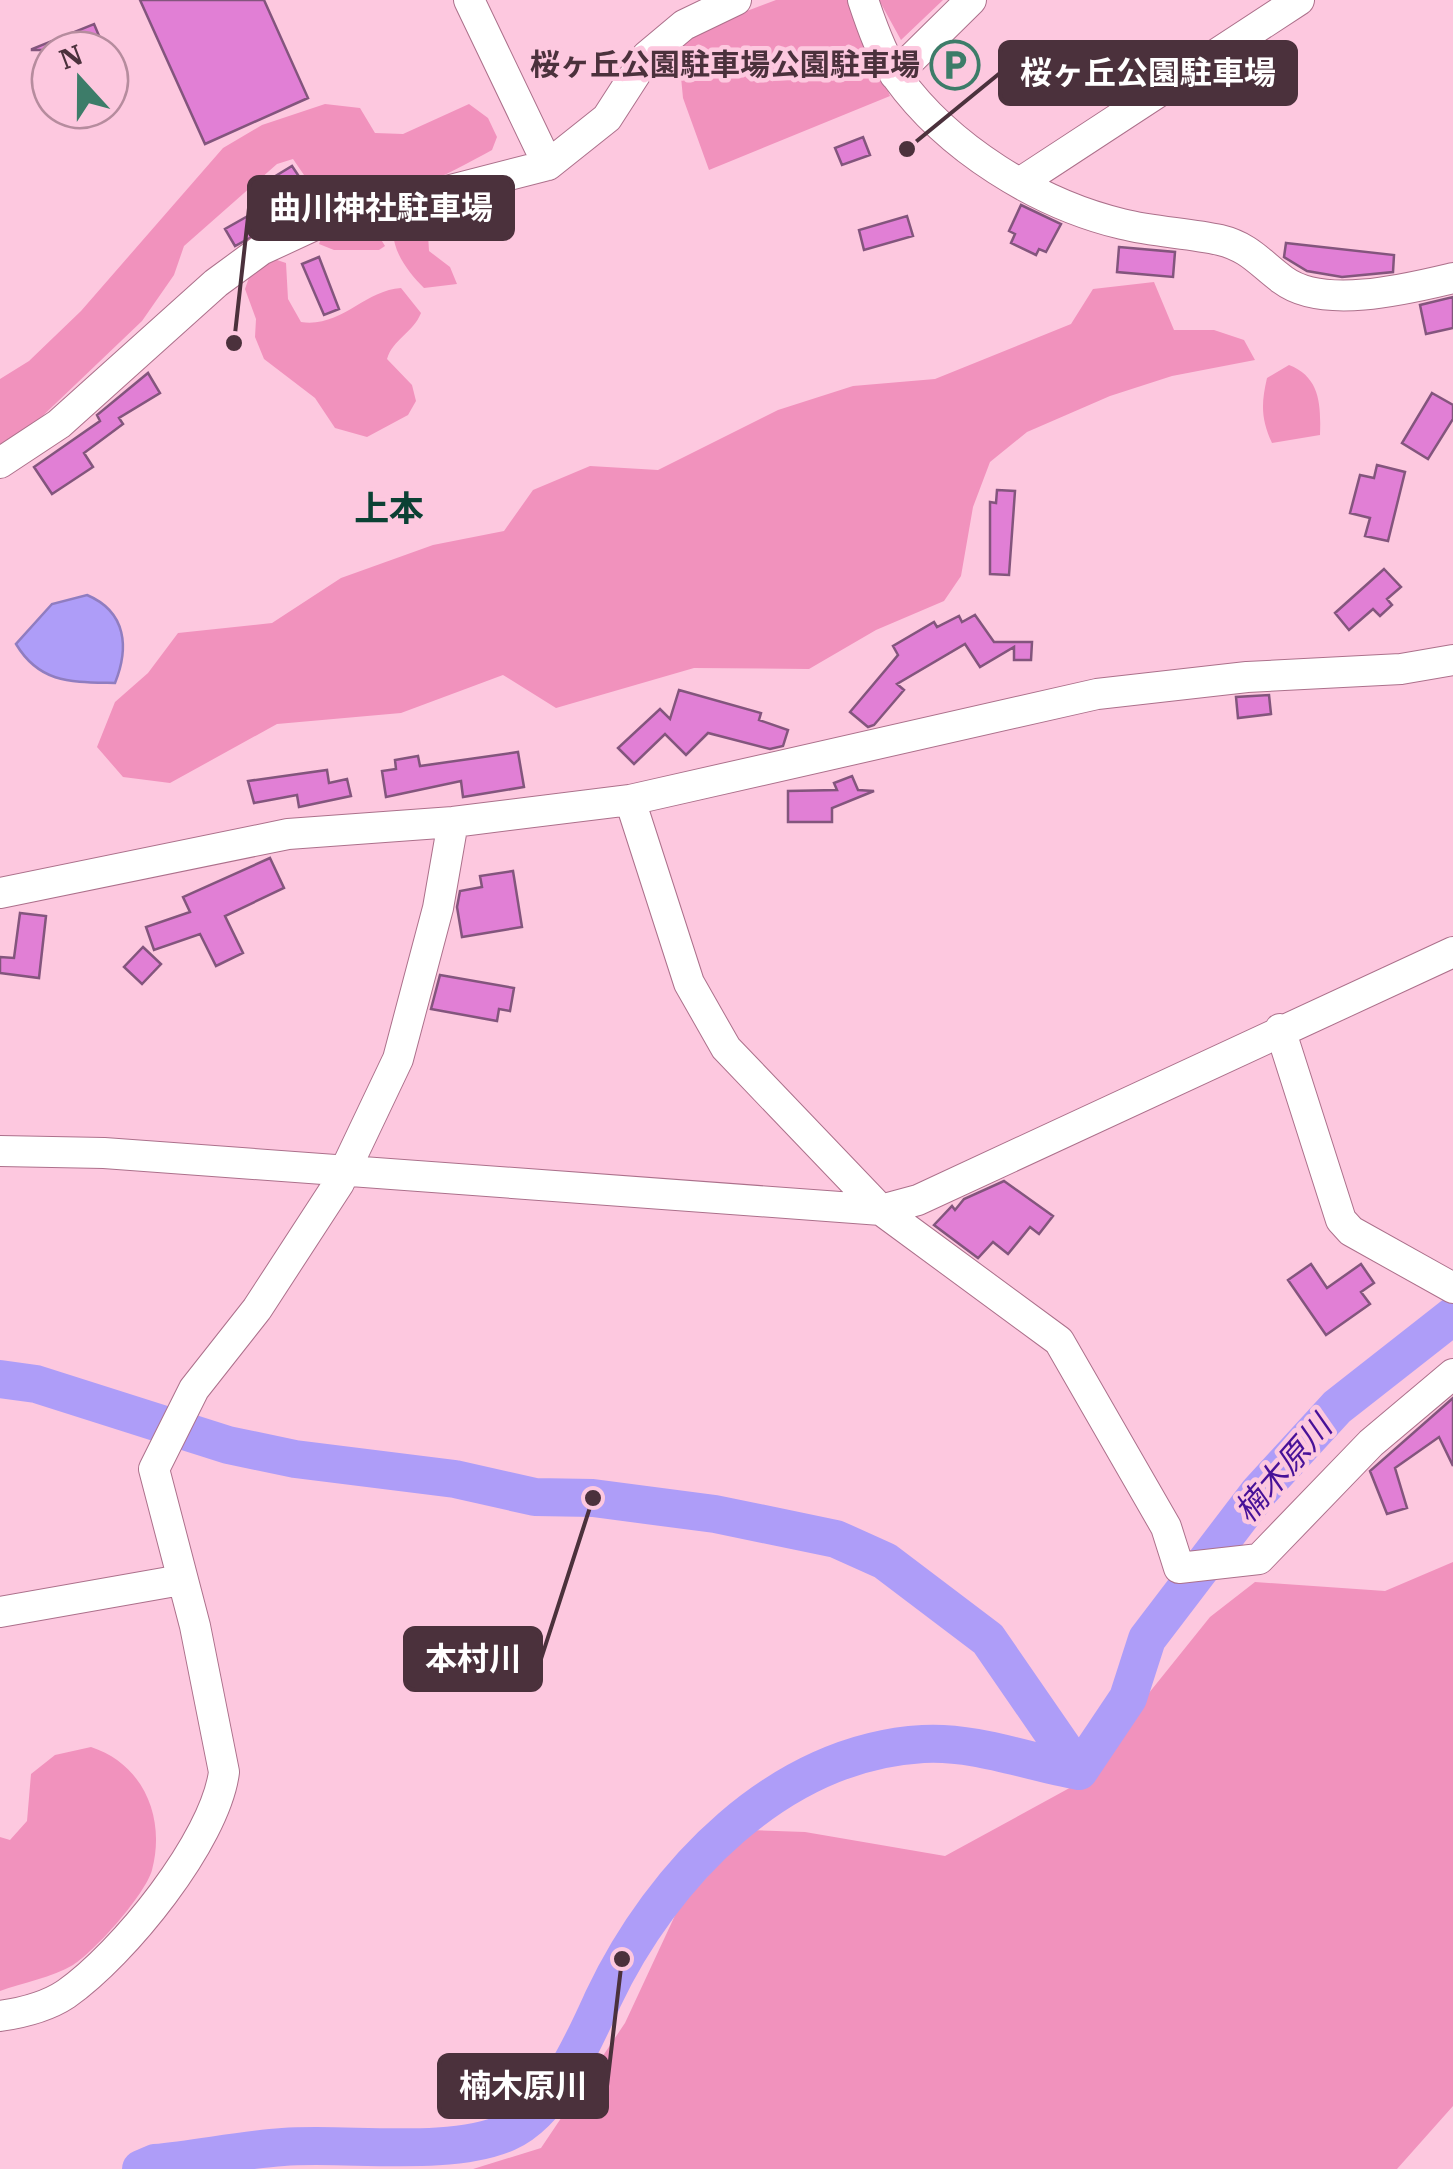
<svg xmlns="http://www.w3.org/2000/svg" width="1453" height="2169" font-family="'IBM Plex Serif','Noto Sans JP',serif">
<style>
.green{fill:#f192bd}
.water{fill:#ae9df8;stroke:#907dc0;stroke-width:2.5}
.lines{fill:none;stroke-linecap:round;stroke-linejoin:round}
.river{stroke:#ae9df8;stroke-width:38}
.building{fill:#e17fd5;stroke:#83557d;stroke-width:2.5}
.minor-casing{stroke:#ac708b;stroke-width:32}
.minor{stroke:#fff;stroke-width:30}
.labels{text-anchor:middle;stroke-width:9;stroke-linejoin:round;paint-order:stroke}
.poi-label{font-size:30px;font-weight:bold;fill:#4b313c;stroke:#fdc8df;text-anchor:end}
.water-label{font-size:32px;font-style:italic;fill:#471198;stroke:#fdc8df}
.quarter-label{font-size:35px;font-weight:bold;fill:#0b4134;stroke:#fdc8df}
.leader{fill:none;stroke:#4b313c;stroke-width:4}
.callout-dot{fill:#4b313c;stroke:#fdc8df;stroke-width:4}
.callout{fill:#4b313c;stroke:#4b313c;stroke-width:4}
.callout-label{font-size:32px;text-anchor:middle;font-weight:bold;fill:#fff}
</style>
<rect width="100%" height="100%" fill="#fdc8df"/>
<path class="green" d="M776,0H849L890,96L709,170L683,98L678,46L718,22Z
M879,0H943L901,40Z
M325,104L360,108L375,133L403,134L469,104L488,118L497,137L492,150C445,176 377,212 324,204L293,159L277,164L184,246L174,275L142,321L31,427L0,444V379L29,361L81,311L223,148L262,125Z
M495,185L500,194L497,203L428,234L429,251L450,267L457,284L424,288C406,270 387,245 395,218Z
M372,225L385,246L379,250H334L319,244L322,236Z
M271,258L286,263L288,299L301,322C341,328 365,290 401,288L421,313C413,333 393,339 387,359L412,385L416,401L408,415L367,437L335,428L315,398L264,359L255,337L256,319L245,289L252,269Z
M1154,282L1174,330H1214L1244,340L1255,360L1172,376L1110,396L1027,432L990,462L973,507L961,576L944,601L876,630L809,669L694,668L556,708L503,675L401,713L277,724L170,783L123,777L97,747L115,702L148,673L178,633L272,623L341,578L433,545L504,531L533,490L590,466L658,470L778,410L853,386L935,379L1071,324L1093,289Z
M1289,365C1320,377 1321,404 1320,435L1272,443C1261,419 1261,404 1267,378Z
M1453,1562V2106L1397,2169H473L541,2148L625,2023L678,1909L749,1830L805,1832L945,1856L1075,1785L1210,1617L1255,1582L1385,1591Z
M91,1747C143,1764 166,1817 152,1870C145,1895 95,1951 73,1965C53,1977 22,1983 0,1991V1837L10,1840L27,1821L31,1774L55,1755Z"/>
<path class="water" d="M87,595C127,612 129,648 115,683C72,682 40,684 16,644L52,604Z"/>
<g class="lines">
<path class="river" d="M0,1379L36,1384L228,1445L295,1459L455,1479L535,1497L593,1498L715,1514L836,1539L885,1561L988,1639L1079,1771
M1079,1771L1128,1698L1147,1639L1259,1492L1337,1407L1453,1316
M141,2169L155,2163C198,2159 240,2150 283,2147C346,2142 451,2158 508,2132C553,2112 584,2041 603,1999C662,1874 779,1752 923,1744C975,1741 1028,1762 1079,1771"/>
</g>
<path class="building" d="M140,0H264L308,98L205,144Z
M94,24L105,50H32V49Z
M863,137L870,155L842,165L835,148Z
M292,166L316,202L235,246L225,229L285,195L274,177Z
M1021,205L1061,224L1046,252L1039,249L1036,255L1011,243L1015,234L1009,231Z
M907,216L913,236L864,250L859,230Z
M1286,243L1394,255L1393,272L1342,277L1307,271L1284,257Z
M1119,247L1175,252L1173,277L1117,272Z
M319,257L339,309L324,315L302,264Z
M1453,297V328L1426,334L1420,305Z
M148,373L160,393L119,418L123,424L84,453L93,467L52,494L34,467L100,421L97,415Z
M1432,393L1453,405V419L1428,459L1402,443Z
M1377,465L1405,472L1388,541L1365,536L1370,518L1350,513L1360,475L1374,478Z
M997,490L1015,491L1009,575L990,574V502L996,503Z
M1384,569L1401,587L1387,599L1392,605L1380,616L1373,609L1349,630L1335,613Z
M975,615L994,642H1032L1031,660H1014V647L980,667L965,644L897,684L904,690L874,725L868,727L850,712L898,655L893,646L934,622L937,627L959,616L962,622Z
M679,690L761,713L759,720L788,730L783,746L770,749L708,733L686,755L665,734L634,764L618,748L660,709L670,719Z
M1269,695L1271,714L1238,718L1236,697Z
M518,752L524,787L463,797L461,781L386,797L382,771L396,769L395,760L418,756L420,766Z
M327,770L329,783L347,779L351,796L299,807L297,795L254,803L248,781Z
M852,776L858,790L874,791L832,808V822H788V791L837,790L834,783Z
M270,858L284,888L225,916L243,953L216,966L200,934L154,950L146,927L190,912L183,897Z
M513,871L522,927L462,937L457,907L460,891L482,887L480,876Z
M20,913L46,916L39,978L0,973V957L14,958Z
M143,947L161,964L142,984L124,967Z
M440,975L514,988L510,1011L499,1009L497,1021L431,1009Z
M1004,1181L1053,1216L1039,1234L1030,1227L1008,1254L993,1242L978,1258L934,1225L952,1206L955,1210L964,1199Z
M1311,1264L1327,1288L1361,1264L1374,1283L1361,1292L1370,1304L1326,1335L1288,1280Z
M1453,1398V1466L1439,1437L1395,1468L1407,1508L1387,1514L1370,1471Z"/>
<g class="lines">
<g class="minor-casing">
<path id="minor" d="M469,0L548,165
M863,0C871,24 882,56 897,77C948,148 1038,204 1122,224C1154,232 1188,233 1220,240C1249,247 1260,263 1283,280C1323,310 1407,289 1453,278
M895,75L971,0
M1021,182L1299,0
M0,463L59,424L216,283L261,250L315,225L548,165L607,118L647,56L684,25L736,0
M630,800L689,983L726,1048L881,1210L1059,1341L1166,1527L1179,1568L1259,1559L1371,1443L1453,1374
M0,893L288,834L453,822L630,800L1097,694L1247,677L1401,669L1453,660
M1280,1029L1341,1220L1351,1231L1453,1288
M0,1151L104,1153L881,1210L918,1200L1453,952
M0,1612L181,1580
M0,2016C21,2013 48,2006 66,1994C123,1954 215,1841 224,1772L195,1626L154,1469L194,1389L257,1309L339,1183L398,1059L438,908L453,822"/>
</g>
<use href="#minor" class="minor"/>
</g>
<defs>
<g id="parking-ring" transform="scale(2.5)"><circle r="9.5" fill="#fdc8df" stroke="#3d7c69" stroke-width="1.5"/><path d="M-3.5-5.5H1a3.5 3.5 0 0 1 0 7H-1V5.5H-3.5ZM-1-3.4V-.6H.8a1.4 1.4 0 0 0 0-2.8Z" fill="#3d7c69"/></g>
</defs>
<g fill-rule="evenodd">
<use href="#parking-ring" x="955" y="65"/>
</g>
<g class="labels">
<g class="poi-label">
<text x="920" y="75">桜ヶ丘公園駐車場公園駐車場</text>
</g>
<g class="water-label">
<text transform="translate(1283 1469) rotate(-49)" y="11">楠木原川</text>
</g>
<g class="quarter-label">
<text x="389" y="521">上本</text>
</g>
</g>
<path class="leader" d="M907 149L1000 73M234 343L249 208M593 1498L541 1659M622 1959L607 2086"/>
<g class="callout-dot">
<circle cx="907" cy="149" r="10"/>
<circle cx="234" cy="343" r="10"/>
<circle cx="593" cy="1498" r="10"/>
<circle cx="622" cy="1959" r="10"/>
</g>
<g class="callout">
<rect x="1000" y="42" width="296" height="62" rx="10"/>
<rect x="249" y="177" width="264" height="62" rx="10"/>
<rect x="405" y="1628" width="136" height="62" rx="10"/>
<rect x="439" y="2055" width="168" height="62" rx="10"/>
</g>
<g class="callout-label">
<text x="1148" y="84">桜ヶ丘公園駐車場</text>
<text x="381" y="219">曲川神社駐車場</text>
<text x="473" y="1670">本村川</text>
<text x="523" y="2097">楠木原川</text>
</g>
<g transform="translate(80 80) rotate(339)"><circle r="48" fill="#fdc8df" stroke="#b68c9e" stroke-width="2.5"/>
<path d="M0-8L18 38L0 25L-18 38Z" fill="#3d7c69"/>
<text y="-15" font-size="28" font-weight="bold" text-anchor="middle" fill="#4b313c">N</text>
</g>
</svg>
